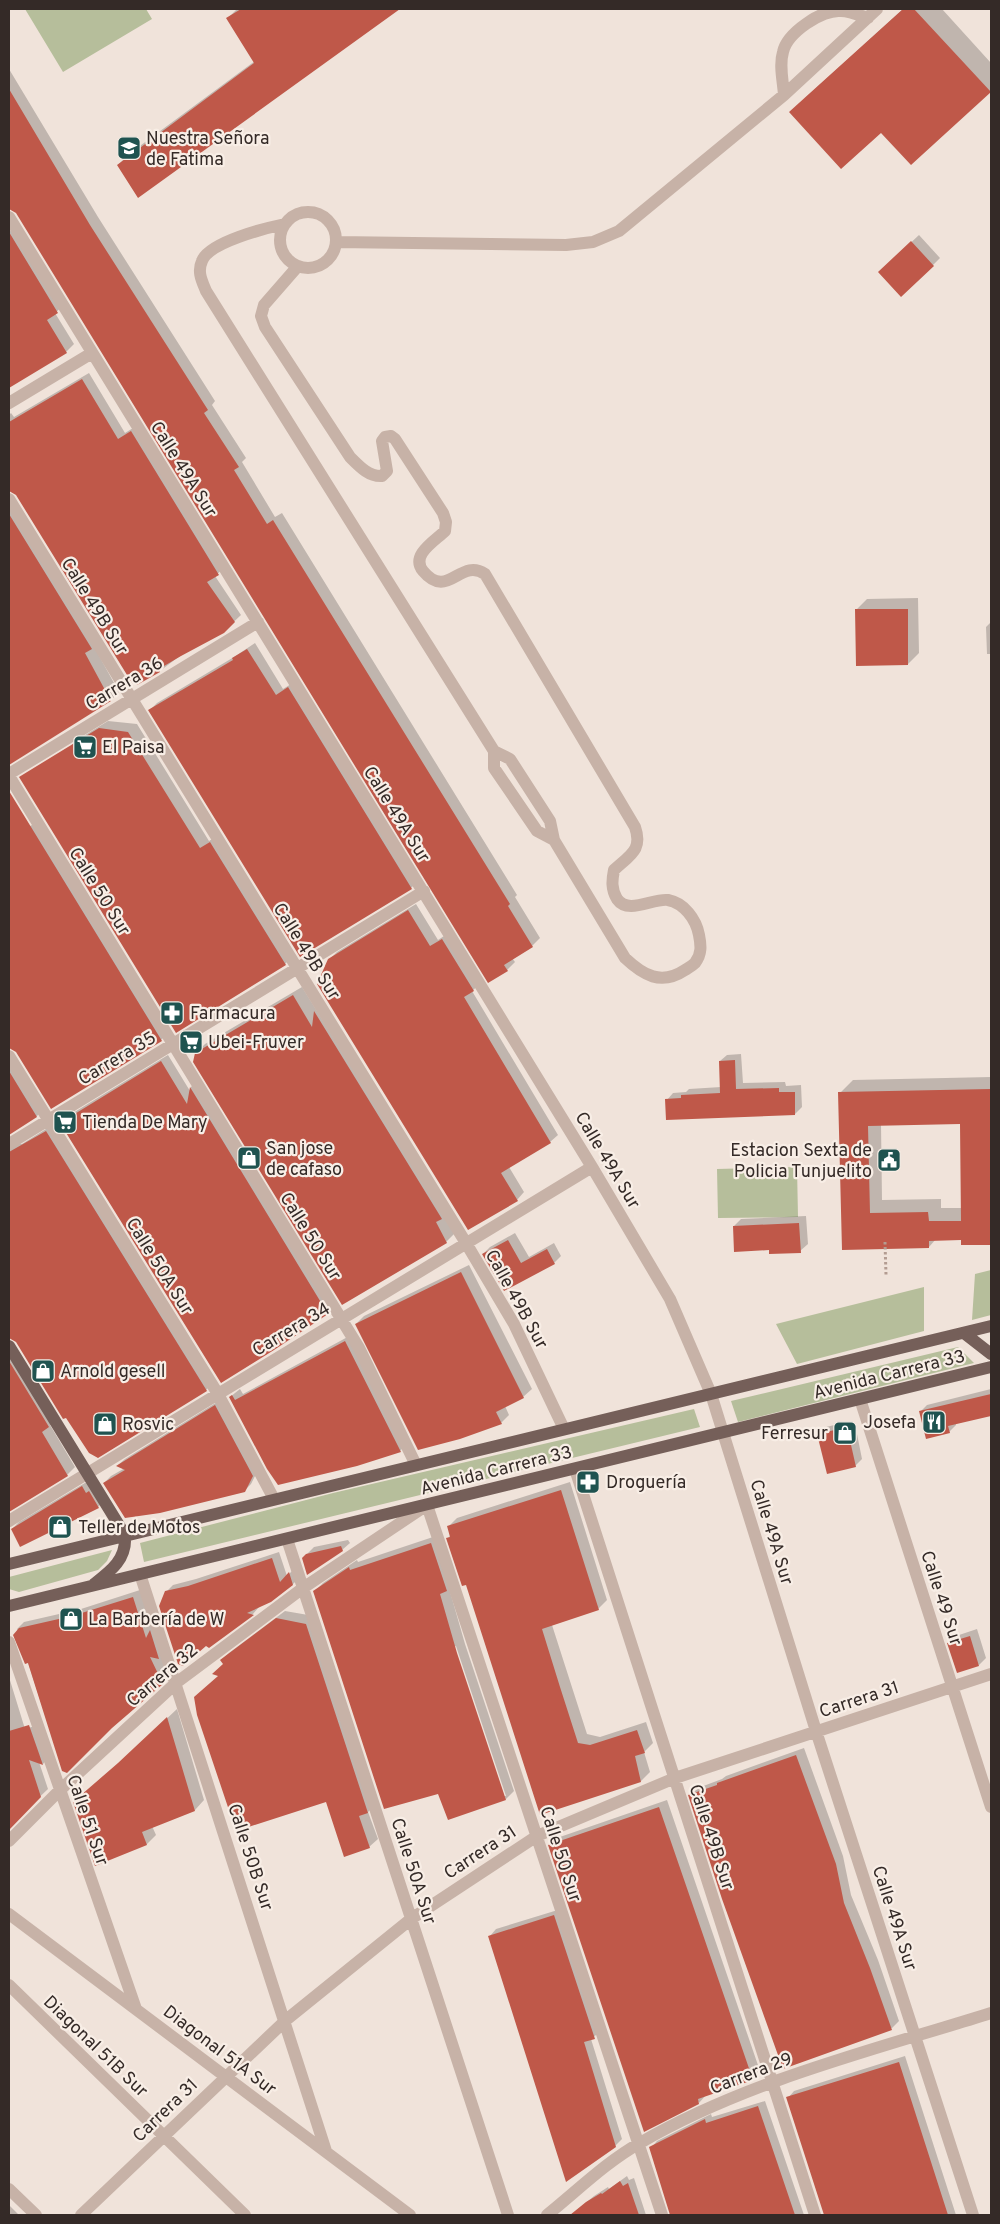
<svg xmlns="http://www.w3.org/2000/svg" width="1000" height="2224" font-family="Overpass,sans-serif">
<style>
.green{fill:#b6be9b}
.shadow{fill:#0003;fill-rule:evenodd}
.building{fill:#bf5849;fill-rule:evenodd}
.lines{fill:none;stroke-linecap:round;stroke-linejoin:round}
.path{stroke:#b39c91;stroke-width:3;stroke-dasharray:2.5 2.5;stroke-linecap:butt}
.minor{stroke:#c7b2a7;stroke-width:12}
.major{stroke:#755f59;stroke-width:12}
.labels{text-anchor:middle;stroke-width:4.5;stroke-linejoin:round;paint-order:stroke}
.poi-label{font-size:18px;fill:#342a27;stroke:#f8eee6;text-anchor:start}
.street-label{font-size:18px;fill:#342a27;stroke:#f8eee6}
</style>
<rect width="100%" height="100%" fill="#f0e3da"/>
<path class="green" d="M25,9H146L152,19L63,72Z
M797,1167L798,1217L718,1218L717,1169Z
M991,1270V1315L972,1320L975,1274Z
M924,1287V1331L797,1364L776,1324Z
M958,1347L974,1363L738,1422L731,1401Z
M694,1409L700,1427L144,1562L140,1543L333,1493Z
M112,1550L107,1561L98,1570L19,1592L9,1589V1577Z"/>
<path class="shadow" d="M237,9H398L138,197L118,165L129,154L255,61L228,18Z
M903,9H942L991,63V90L911,163L881,131L805,98Z
M9,69L98,217L215,401L212,405L246,458L242,462L275,517L282,513L517,895L515,897L540,938L532,946L512,958L515,962L507,970L17,212L9,205Z
M18,226L65,304L55,313L74,344L66,352L54,357L9,387V232Z
M919,235L940,258L933,265H887Z
M89,373L125,433L138,425L225,567L215,576L241,615L223,632L181,655L160,671L136,683L133,682L9,478V415L11,413L14,417Z
M17,507L119,692L111,700L10,762L9,759V513Z
M918,598L919,653L908,664L856,610L867,599Z
M991,622V654H987L986,627Z
M255,643L283,689L296,681L418,881L411,888L150,710L157,703L234,657Z
M108,721L137,724L209,841L219,835L293,956L285,964L69,748L77,740Z
M9,797L29,827L39,820L169,1032L161,1040L17,1051L9,1046Z
M416,904L438,940L450,932L481,983L472,991L558,1135L550,1142L509,1167L524,1192L517,1200L329,960L337,952Z
M302,987L455,1233L446,1242L196,1053L205,1044Z
M9,1049L44,1108L37,1116L9,1133V1140L14,1144H22L54,1124L214,1382L206,1390L9,1338L10,1342L57,1418L50,1425L75,1467L67,1475L9,1509Z
M741,1054L743,1083L785,1082L786,1086L801,1085L802,1107L795,1114L667,1100L673,1093L686,1092L689,1089L721,1087L720,1061L727,1055Z
M168,1055L190,1091L191,1087L197,1081L335,1305L328,1313L322,1316L61,1123L68,1116Z
M991,1077V1243L963,1244V1239H936L929,1247L843,1248L840,1093L853,1080ZM962,1123V1208H941V1199L882,1200L881,1124Z
M806,1216L808,1244L800,1251L770,1249L734,1226L741,1219Z
M515,1233L529,1257L554,1243L561,1256L554,1263L505,1290L483,1254L490,1247Z
M469,1265L532,1389L523,1397L505,1406L509,1415L501,1423L356,1324L364,1316Z
M353,1334L407,1443L400,1451L279,1484L230,1397L240,1389L243,1394Z
M991,1389V1414L956,1423V1425L949,1432L920,1412L927,1405Z
M222,1399L259,1468L251,1484L244,1491L104,1483L111,1476L125,1468L118,1465L125,1459Z
M847,1422L856,1429L862,1459L855,1466L819,1434L826,1427Z
M90,1480L105,1500L98,1507L12,1529L19,1522Z
M570,1482L607,1600L598,1609L552,1625L587,1734L600,1737L646,1722L653,1743L644,1752L650,1772L641,1781L541,1813L467,1584L448,1538L451,1535L448,1527L457,1518Z
M439,1535L449,1588L465,1644L514,1791L506,1799L439,1792L314,1592L323,1583L357,1560L358,1562ZM456,1646L506,1796H504L454,1647Z
M348,1540L350,1543L342,1550L303,1558L314,1547Z
M279,1552L287,1576L297,1566L300,1577L293,1584L257,1607H259L253,1614L209,1647L166,1592L173,1585L196,1579Z
M140,1590L170,1675L63,1770L17,1629L24,1622L81,1609Z
M285,1611L314,1616L376,1804L368,1812L378,1839L369,1847L220,1675L224,1664L221,1660L229,1653Z
M977,1629L986,1658L979,1665L949,1643L956,1636Z
M9,1677L25,1729L38,1725L49,1757L43,1764L39,1762L48,1789L9,1826Z
M177,1709L204,1800L195,1810L152,1826L156,1835L147,1844L96,1864L129,1754Z
M804,1748L843,1856L851,1895L878,1960L899,2021L892,2028L784,2067L690,1796L698,1788L722,1779L726,1776Z
M667,1800L760,2071L752,2079L706,2095L699,2103L549,1845L557,1838Z
M561,1909L601,2031L591,2039L622,2139L615,2146L490,1936L496,1929Z
M905,2056L956,2215H825L788,2098L794,2091Z
M765,2101L804,2215H671L651,2148L657,2141L711,2114L712,2117Z
M627,2176L629,2180L634,2178L646,2215H571L594,2196L608,2187L609,2189Z
M9,2205L19,2215H9Z"/>
<path class="building" d="M241,9H400L138,198L117,165L254,63L226,18Z
M903,9H914L991,92L911,165L881,133L841,169L789,112Z
M9,89L90,225L208,410L204,413L239,467L234,470L267,524L273,520L510,904L508,906L533,947L504,965L508,971L488,983L16,213L9,209Z
M9,232L58,313L47,320L67,353L9,388Z
M911,241L934,266L901,297L878,272Z
M82,379L118,439L131,431L219,575L207,582L235,622L224,633L181,656L159,669L160,672L137,685L132,683L16,495L9,491V422Z
M9,514L92,649L85,653L111,701L9,765Z
M855,609H908V665L856,666Z
M247,649L276,695L288,687L412,889L300,957L148,710L233,660L232,658Z
M99,728L128,732L200,848L210,842L286,965L176,1033L19,777Z
M9,791L162,1041L51,1109L16,1052L9,1048Z
M408,910L430,946L442,939L474,991L464,997L551,1143L501,1173L518,1201L468,1230L317,984L328,959Z
M293,995L312,1027L314,1011L442,1219L436,1222L447,1243L342,1305L193,1062L195,1053Z
M735,1060L736,1089L779,1088V1092H795V1115L666,1120L665,1099L681,1098V1095L720,1093L719,1061Z
M161,1061L187,1104L190,1087L328,1314L274,1350L221,1383L60,1123Z
M9,1071L37,1117L9,1135Z
M991,1089V1245H961V1240L929,1241V1248L842,1250L838,1092ZM960,1124L961,1221H929L928,1212L870,1213L868,1126Z
M46,1131L207,1391L98,1458L89,1453L66,1418L63,1419L16,1342L9,1338V1152Z
M799,1223L801,1253L769,1254V1250L734,1252L733,1226Z
M508,1240L521,1263L547,1249L555,1264L504,1291L482,1254Z
M461,1272L524,1398L496,1412L502,1424L460,1439L418,1450L355,1324Z
M345,1341L401,1452L357,1466L278,1485L267,1469L229,1397L232,1395L235,1400Z
M9,1361L49,1427L42,1432L68,1476L9,1512Z
M991,1394V1416L948,1426L950,1433L926,1439L919,1411Z
M215,1405L253,1476L245,1492L160,1513L125,1518L103,1483L125,1470L116,1466Z
M839,1429L849,1436L856,1467L827,1474L817,1434Z
M82,1486L86,1493L89,1491L99,1508L20,1547L11,1529Z
M561,1490L599,1610L542,1629L560,1687L578,1743L590,1745L637,1730L645,1753L635,1756L641,1782L540,1815L466,1585L462,1586L446,1538L450,1537L447,1526Z
M431,1543L447,1591L440,1594L457,1653L506,1800L448,1820L438,1794L384,1809L313,1591L349,1567L350,1570Z
M341,1546L343,1551L307,1575L302,1558L306,1554Z
M272,1558L280,1582L289,1572L293,1585L271,1602L247,1613L254,1615L209,1648L206,1646L183,1666L178,1664L159,1606L165,1591L188,1586Z
M133,1597L146,1638L150,1630L159,1659L150,1657L163,1684L112,1728L67,1773L62,1771L28,1663L25,1664L13,1635L19,1628L72,1616Z
M276,1618L306,1624L368,1813L359,1816L370,1848L344,1857L326,1802L236,1831L197,1715L194,1697L218,1676L212,1674L223,1664L220,1660Z
M970,1636L979,1666L957,1673L947,1643Z
M167,1717L195,1811L142,1832L147,1845L95,1866L73,1802L118,1763Z
M29,1725L43,1765L29,1760L41,1797L9,1830V1731Z
M796,1755L836,1864L844,1903L870,1968L892,2030L783,2069L722,1899L688,1795L717,1785V1783Z
M659,1807L753,2080L698,2099L699,2104L644,2132L548,1845Z
M554,1915L595,2039L584,2042L616,2147L566,2182L488,1936Z
M899,2062L948,2215H824L786,2097Z
M758,2106L795,2215H670L649,2147L705,2119L706,2123Z
M620,2181L623,2186L628,2183L639,2215H570L586,2202L601,2193L602,2194Z"/>
<g class="lines">
<path class="path" d="M885,1242L886,1275"/>
<path class="minor" d="M784,95C783,81 779,65 783,52C787,33 822,9 841,11C849,11 859,15 868,18
M280 240a28 28 0 1 1 56 0a28 28 0 1 1-56 0Z
M9,217L592,1167L670,1299L711,1394L816,1731L973,2215
M285,224C266,228 209,242 202,261C197,272 202,281 206,291L494,751L510,759L550,821L554,840L625,958C643,975 661,986 685,970C688,968 692,966 695,963C702,954 701,945 699,935C696,919 684,903 668,900C653,898 628,915 617,899C611,889 612,880 614,870C630,855 643,850 635,827L485,574C460,557 448,601 423,571C410,555 435,541 445,531L446,522L443,513L395,439L391,436L385,437L382,441L387,471L382,476C369,477 359,466 350,457L265,327L261,316L264,305L298,266
M336,242L566,245L593,242L619,231L784,95L877,9
M9,403L92,353
M9,499L466,1243L514,1324L564,1429
M494,751V768L537,831L554,840
M9,774L258,622
M9,776L359,1348L416,1465
M9,1056L218,1394L274,1499
M9,1144L424,891
M860,1399L991,1807
M575,1469L815,2215
M9,1521L592,1167
M287,1539L508,2215
M140,1574L326,2151
M9,1642L136,2009
M9,1841L59,1791L176,1683L303,1588L427,1505L662,2215
M9,1914L410,2215
M9,1985L245,2215
M9,2189L36,2215
M81,2215L286,2020L411,1919L537,1836L675,1778L991,1674
M547,2215C577,2191 606,2162 640,2143C746,2081 874,2050 991,2013"/>
<path class="major" d="M964,1333L991,1354
M9,1346L125,1535C127,1559 111,1571 94,1584
M9,1564L991,1326
M9,1606L991,1367"/>
</g>
<defs>
<g id="school-square" transform="scale(1.25)"><rect x="-9" y="-9" width="18" height="18" rx="4" fill="#1f5350" stroke="#f8eee6"/><path d="M0-5L7-2L0 1L-7-2ZM-4 1L0 2.5L4 1V4Q0 6-4 4Z" fill="#fff"/></g>
<g id="supermarket-square" transform="scale(1.25)"><rect x="-9" y="-9" width="18" height="18" rx="4" fill="#1f5350" stroke="#f8eee6"/><path d="M-6-5.5h2.5l.6 2H6L4.5 2H-2.5L-4.4-4H-6ZM-1.5 3.2a1.3 1.3 0 1 0 .1 0ZM3 3.2a1.3 1.3 0 1 0 .1 0Z" fill="#fff"/></g>
<g id="pharmacy-square" transform="scale(1.25)"><rect x="-9" y="-9" width="18" height="18" rx="4" fill="#1f5350" stroke="#f8eee6"/><path d="M-2-6h4v4h4v4h-4v4h-4v-4h-4v-4h4Z" fill="#fff"/></g>
<g id="shop-square" transform="scale(1.25)"><rect x="-9" y="-9" width="18" height="18" rx="4" fill="#1f5350" stroke="#f8eee6"/><path d="M-5-2.5h2.3a2.7 3.5 0 0 1 5.4 0H5L5.5 6h-11ZM-1.5-2.5h3a1.5 2.3 0 0 0-3 0Z" fill="#fff"/></g>
<g id="civic-square" transform="scale(1.25)"><rect x="-9" y="-9" width="18" height="18" rx="4" fill="#1f5350" stroke="#f8eee6"/><path d="M-.6-6.5H3V-4.5H.6V-3L4-1V1h2V6H-6V1h2V-1L-.6-3ZM-1.2 2.5V6h2.4V2.5Z" fill="#fff"/></g>
<g id="restaurant-square" transform="scale(1.25)"><rect x="-9" y="-9" width="18" height="18" rx="4" fill="#1f5350" stroke="#f8eee6"/><path d="M-5-6h1v4h1v-4h1v4h1v-4h1v5L-1.5 .5V6h-2V.5L-5-1ZM5-6V6H3V1.5H1.5Q1.5-4 5-6Z" fill="#fff"/></g>
</defs>
<g fill-rule="evenodd">
<use href="#school-square" x="129" y="148"/>
<use href="#supermarket-square" x="85" y="747"/>
<use href="#pharmacy-square" x="172" y="1013"/>
<use href="#supermarket-square" x="191" y="1042"/>
<use href="#supermarket-square" x="65" y="1122"/>
<use href="#shop-square" x="249" y="1158"/>
<use href="#civic-square" x="889" y="1160"/>
<use href="#shop-square" x="43" y="1371"/>
<use href="#restaurant-square" x="934" y="1422"/>
<use href="#shop-square" x="105" y="1424"/>
<use href="#shop-square" x="845" y="1433"/>
<use href="#pharmacy-square" x="588" y="1482"/>
<use href="#shop-square" x="60" y="1527"/>
<use href="#shop-square" x="71" y="1619"/>
</g>
<g class="labels">
<g class="poi-label">
<text x="146" y="144">Nuestra Señora<tspan x="146" dy="21">de Fatima</tspan></text>
<text x="102" y="753">El Paisa</text>
<text x="190" y="1019">Farmacura</text>
<text x="208" y="1048">Ubei-Fruver</text>
<text x="82" y="1128">Tienda De Mary</text>
<text x="266" y="1154">San jose<tspan x="266" dy="21">de cafaso</tspan></text>
<text x="872" y="1156" text-anchor="end">Estacion Sexta de<tspan x="872" dy="21">Policia Tunjuelito</tspan></text>
<text x="60" y="1377">Arnold gesell</text>
<text x="916" y="1428" text-anchor="end">Josefa</text>
<text x="122" y="1430">Rosvic</text>
<text x="828" y="1439" text-anchor="end">Ferresur</text>
<text x="606" y="1488">Droguería</text>
<text x="78" y="1533">Teller de Motos</text>
<text x="88" y="1625">La Barbería de W</text>
</g>
<g class="street-label">
<text transform="translate(184 469) rotate(58)" y="6">Calle 49A Sur</text>
<text transform="translate(95 606) rotate(58)" y="6">Calle 49B Sur</text>
<text transform="translate(124 683) rotate(-31)" y="6">Carrera 36</text>
<text transform="translate(397 814) rotate(58)" y="6">Calle 49A Sur</text>
<text transform="translate(100 891) rotate(58)" y="6">Calle 50 Sur</text>
<text transform="translate(307 951) rotate(58)" y="6">Calle 49B Sur</text>
<text transform="translate(117 1058) rotate(-31)" y="6">Carrera 35</text>
<text transform="translate(608 1160) rotate(59)" y="6">Calle 49A Sur</text>
<text transform="translate(311 1236) rotate(58)" y="6">Calle 50 Sur</text>
<text transform="translate(160 1266) rotate(58)" y="6">Calle 50A Sur</text>
<text transform="translate(517 1299) rotate(61)" y="6">Calle 49B Sur</text>
<text transform="translate(291 1329) rotate(-31)" y="6">Carrera 34</text>
<text transform="translate(889 1374) rotate(-14)" y="6">Avenida Carrera 33</text>
<text transform="translate(496 1470) rotate(-14)" y="6">Avenida Carrera 33</text>
<text transform="translate(772 1532) rotate(73)" y="6">Calle 49A Sur</text>
<text transform="translate(942 1598) rotate(72)" y="6">Calle 49 Sur</text>
<text transform="translate(162 1675) rotate(-40)" y="6">Carrera 32</text>
<text transform="translate(859 1699) rotate(-18)" y="6">Carrera 31</text>
<text transform="translate(88 1820) rotate(71)" y="6">Calle 51 Sur</text>
<text transform="translate(712 1837) rotate(72)" y="6">Calle 49B Sur</text>
<text transform="translate(480 1852) rotate(-33)" y="6">Carrera 31</text>
<text transform="translate(561 1854) rotate(72)" y="6">Calle 50 Sur</text>
<text transform="translate(251 1857) rotate(72)" y="6">Calle 50B Sur</text>
<text transform="translate(414 1871) rotate(72)" y="6">Calle 50A Sur</text>
<text transform="translate(895 1918) rotate(72)" y="6">Calle 49A Sur</text>
<text transform="translate(96 2046) rotate(44)" y="6">Diagonal 51B Sur</text>
<text transform="translate(220 2050) rotate(37)" y="6">Diagonal 51A Sur</text>
<text transform="translate(751 2073) rotate(-21)" y="6">Carrera 29</text>
<text transform="translate(165 2110) rotate(-44)" y="6">Carrera 31</text>
</g>
</g>
<rect width="1000" height="2224" fill="none" stroke="#342a27" stroke-width="20"/>
</svg>
